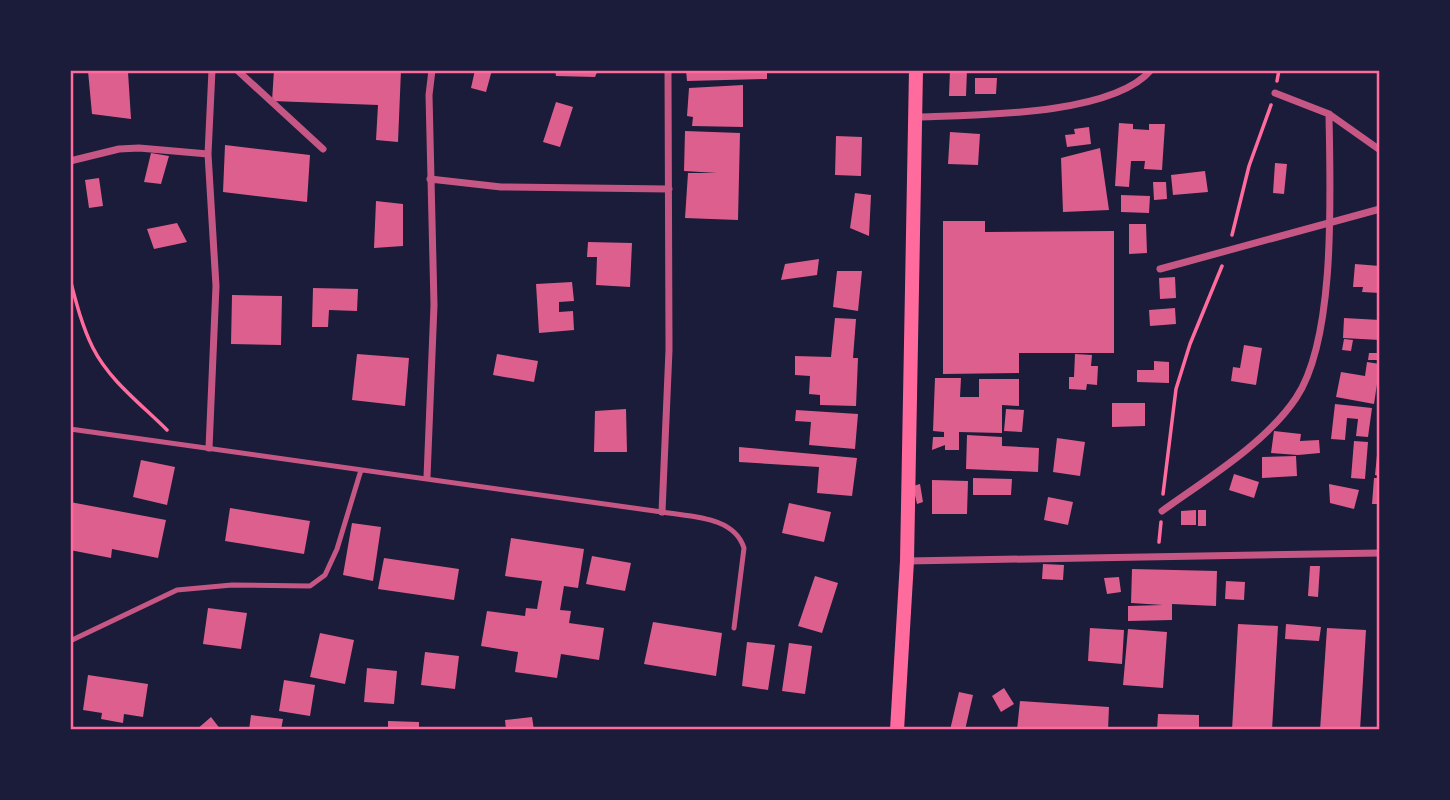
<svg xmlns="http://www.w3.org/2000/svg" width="1450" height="800" font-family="Ubuntu,sans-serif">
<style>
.building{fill:#dd5f8e}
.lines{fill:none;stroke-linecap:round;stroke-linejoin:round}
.path{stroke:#ff6b9d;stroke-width:3.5}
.service{stroke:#c65784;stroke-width:5}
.minor{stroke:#c65784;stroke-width:7}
.secondary{stroke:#ff6b9d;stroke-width:14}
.neatline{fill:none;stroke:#ff6b9d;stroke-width:2.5}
</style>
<rect width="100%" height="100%" fill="#1b1b3a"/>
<path class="building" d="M274,70H401L398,142L376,140L378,105L272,101Z
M475,70H492L486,92L471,88Z
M555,70H598L595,77L556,76Z
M686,70L767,72V79L687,81Z
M950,70H967L966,96H949Z
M88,71L128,72L131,119L92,114Z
M975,78H997L996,94H975Z
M743,85V127L692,126L693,117L687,116L689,88Z
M556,102L573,107L560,147L543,142Z
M1119,123L1133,124V129L1149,130V124H1165L1162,170L1144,169L1145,161H1131L1129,187L1115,186Z
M1089,127L1091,144L1067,147L1065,135L1075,134L1074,129Z
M685,131L740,133L738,220L685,218L688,173H717L684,171Z
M950,132L980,134L978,165L948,164Z
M836,136L862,137L861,176L835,175Z
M225,145L310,155L307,202L223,192Z
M1100,148L1109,210L1063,212L1061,158Z
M151,153L169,156L161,184L144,182Z
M1275,163L1287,164L1284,194L1273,193Z
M1205,171L1208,192L1173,195L1171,175Z
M99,178L103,206L89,208L85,180Z
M1153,182H1166L1167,199L1154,200Z
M855,193L871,195L869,236L850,228Z
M1121,195L1150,196L1149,213L1121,212Z
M376,201L403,204V246L374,248Z
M943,221H985V232L1114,231V353H1019V373L943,374Z
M177,223L187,242L154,249L147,229Z
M1129,224H1146L1147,253L1129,254Z
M588,242L632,243L630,287L596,285L597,257H587Z
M819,259L817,275L781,280L785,264Z
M1355,264L1380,266V293L1362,292L1363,287H1353Z
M837,271H862L858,311L833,307Z
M1175,277L1176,298L1160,299L1159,278Z
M572,282L574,301L559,302V312L573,311L574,330L539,333L536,284Z
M313,288L358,289L357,311L329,310L328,327H312Z
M232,295L282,296L281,345L231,344Z
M1175,308L1176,324L1150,326L1149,310Z
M835,318L856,319L853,358H858L856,406L820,405V395L809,394L810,376L795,375V356L831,357Z
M1344,318L1380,320V340L1343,338Z
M1344,339L1353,340L1351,351L1342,350Z
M1244,345L1262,348L1256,385L1231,381L1233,367L1240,368Z
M1369,353H1380V360H1368Z
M357,354L409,358L405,406L352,400Z
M497,354L538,361L534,382L493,375Z
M1075,354L1092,355L1091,366H1098L1097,385L1087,384L1086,390L1069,389V377H1074Z
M1154,361L1169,362V383L1137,382V370H1154Z
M1367,362L1380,364L1374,404L1336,397L1341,372L1365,376Z
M935,378H961L960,397H979V379H1019V406L1002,405V433L959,432V450H945V445L932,450L933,437H944V432L933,431Z
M1112,403H1145V426L1112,427Z
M1335,404L1372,408L1368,437L1356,436L1358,419L1347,418L1345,440L1331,439Z
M626,409L627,452H594L595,411Z
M1006,409L1024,410L1022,432L1004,431Z
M796,410L858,414L855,449L809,445L811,422L795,421Z
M1274,431L1301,434L1300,441L1319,440L1320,453L1298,455L1271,453Z
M967,435L1002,437V446L1039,448L1038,472L966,469Z
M1057,438L1085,442L1080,476L1053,472Z
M1354,441L1368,442L1365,479L1351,478Z
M1378,445H1380V476L1375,475Z
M739,447L857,458L852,496L817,493L819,467L739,462Z
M1296,456L1297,476L1262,478V457Z
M141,460L175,467L167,505L133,497Z
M1234,474L1259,482L1254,498L1229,490Z
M973,478L1012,479L1011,495H973Z
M1374,478H1380V504H1372Z
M932,480L968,481L967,514H932Z
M920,484L923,502L917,504L913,486Z
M1329,484L1359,490L1354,509L1330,503Z
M1048,497L1073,502L1068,525L1044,520Z
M70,502L166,520L158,558L112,549L111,558L70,550Z
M789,503L831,512L824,542L782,533Z
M230,508L310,521L304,554L225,541Z
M1196,510V525H1181V511Z
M1198,510H1206V526H1198Z
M352,523L381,527L373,581L343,575Z
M511,538L584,549L578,588L564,586L560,610L571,611L569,623L604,628L599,660L561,654L557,678L515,672L518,652L481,646L487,611L525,616L526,608L537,609L542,581L505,576Z
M592,556L631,563L625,591L586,584Z
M384,558L459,569L454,600L378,589Z
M1043,564L1064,565L1063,580L1042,579Z
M1310,566H1320L1318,597L1308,596Z
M1132,569L1217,571L1216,606L1172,604V620L1128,621V606L1163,605L1131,603Z
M815,576L838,583L822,633L798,626Z
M1119,577L1121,592L1107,594L1104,578Z
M1226,581L1245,582L1244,600L1225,599Z
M208,608L247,613L241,649L203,644Z
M653,622L722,633L716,676L644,664Z
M1238,624L1278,626L1272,730H1232Z
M1286,624L1321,627L1319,641L1285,639Z
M1090,628L1124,630L1122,664L1088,661Z
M1327,628L1366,630L1360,730H1320Z
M1128,629L1167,632L1163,688L1123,685Z
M320,633L354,640L345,684L310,677Z
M747,642L775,645L768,690L742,686Z
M789,643L812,646L805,694L782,691Z
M425,652L459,656L455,689L421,685Z
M367,668L397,671L394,704L364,702Z
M88,675L148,684L143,717L124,714L123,723L101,719L102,713L83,710Z
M284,680L315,685L310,716L279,711Z
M1004,688L1014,704L1001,712L992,696Z
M959,692L973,695L965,730H950Z
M1020,701L1109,707L1108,730H1017Z
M1158,714L1199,715V730H1157Z
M251,715L283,719L281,730H249Z
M211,717L221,730H196Z
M532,717L534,730H506L505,720Z
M388,721L419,722V730H388Z"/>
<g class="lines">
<path class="path" d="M1277,81L1279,70
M1232,235L1249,166L1271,105
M70,279C76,302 82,326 93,348C109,380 141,404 167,430
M1163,494L1176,389L1190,344L1222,266
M1159,542L1161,522"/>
<path class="service" d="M70,429L662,512C691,517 734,516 744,548L734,628
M70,641L177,590L232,585L310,586L325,575L337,549L361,470"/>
<path class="minor" d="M237,70L323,149
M1275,93L1329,114L1380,150
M917,117C975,115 1112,116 1151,70
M70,161L119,149L139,148L208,154
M430,179L501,187L669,189
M1160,269L1380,209
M209,448L216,286L208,154L212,70
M427,477L434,305L429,95L432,70
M1162,511C1205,480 1266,443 1296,398C1337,337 1330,187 1329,114
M662,512L669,350L668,70
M907,561L1380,553"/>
<path class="secondary" d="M897,730L907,561L916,70"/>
</g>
<rect width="1450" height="800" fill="none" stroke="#1b1b3a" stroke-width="144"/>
<rect x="72" y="72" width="1306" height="656" class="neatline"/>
</svg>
